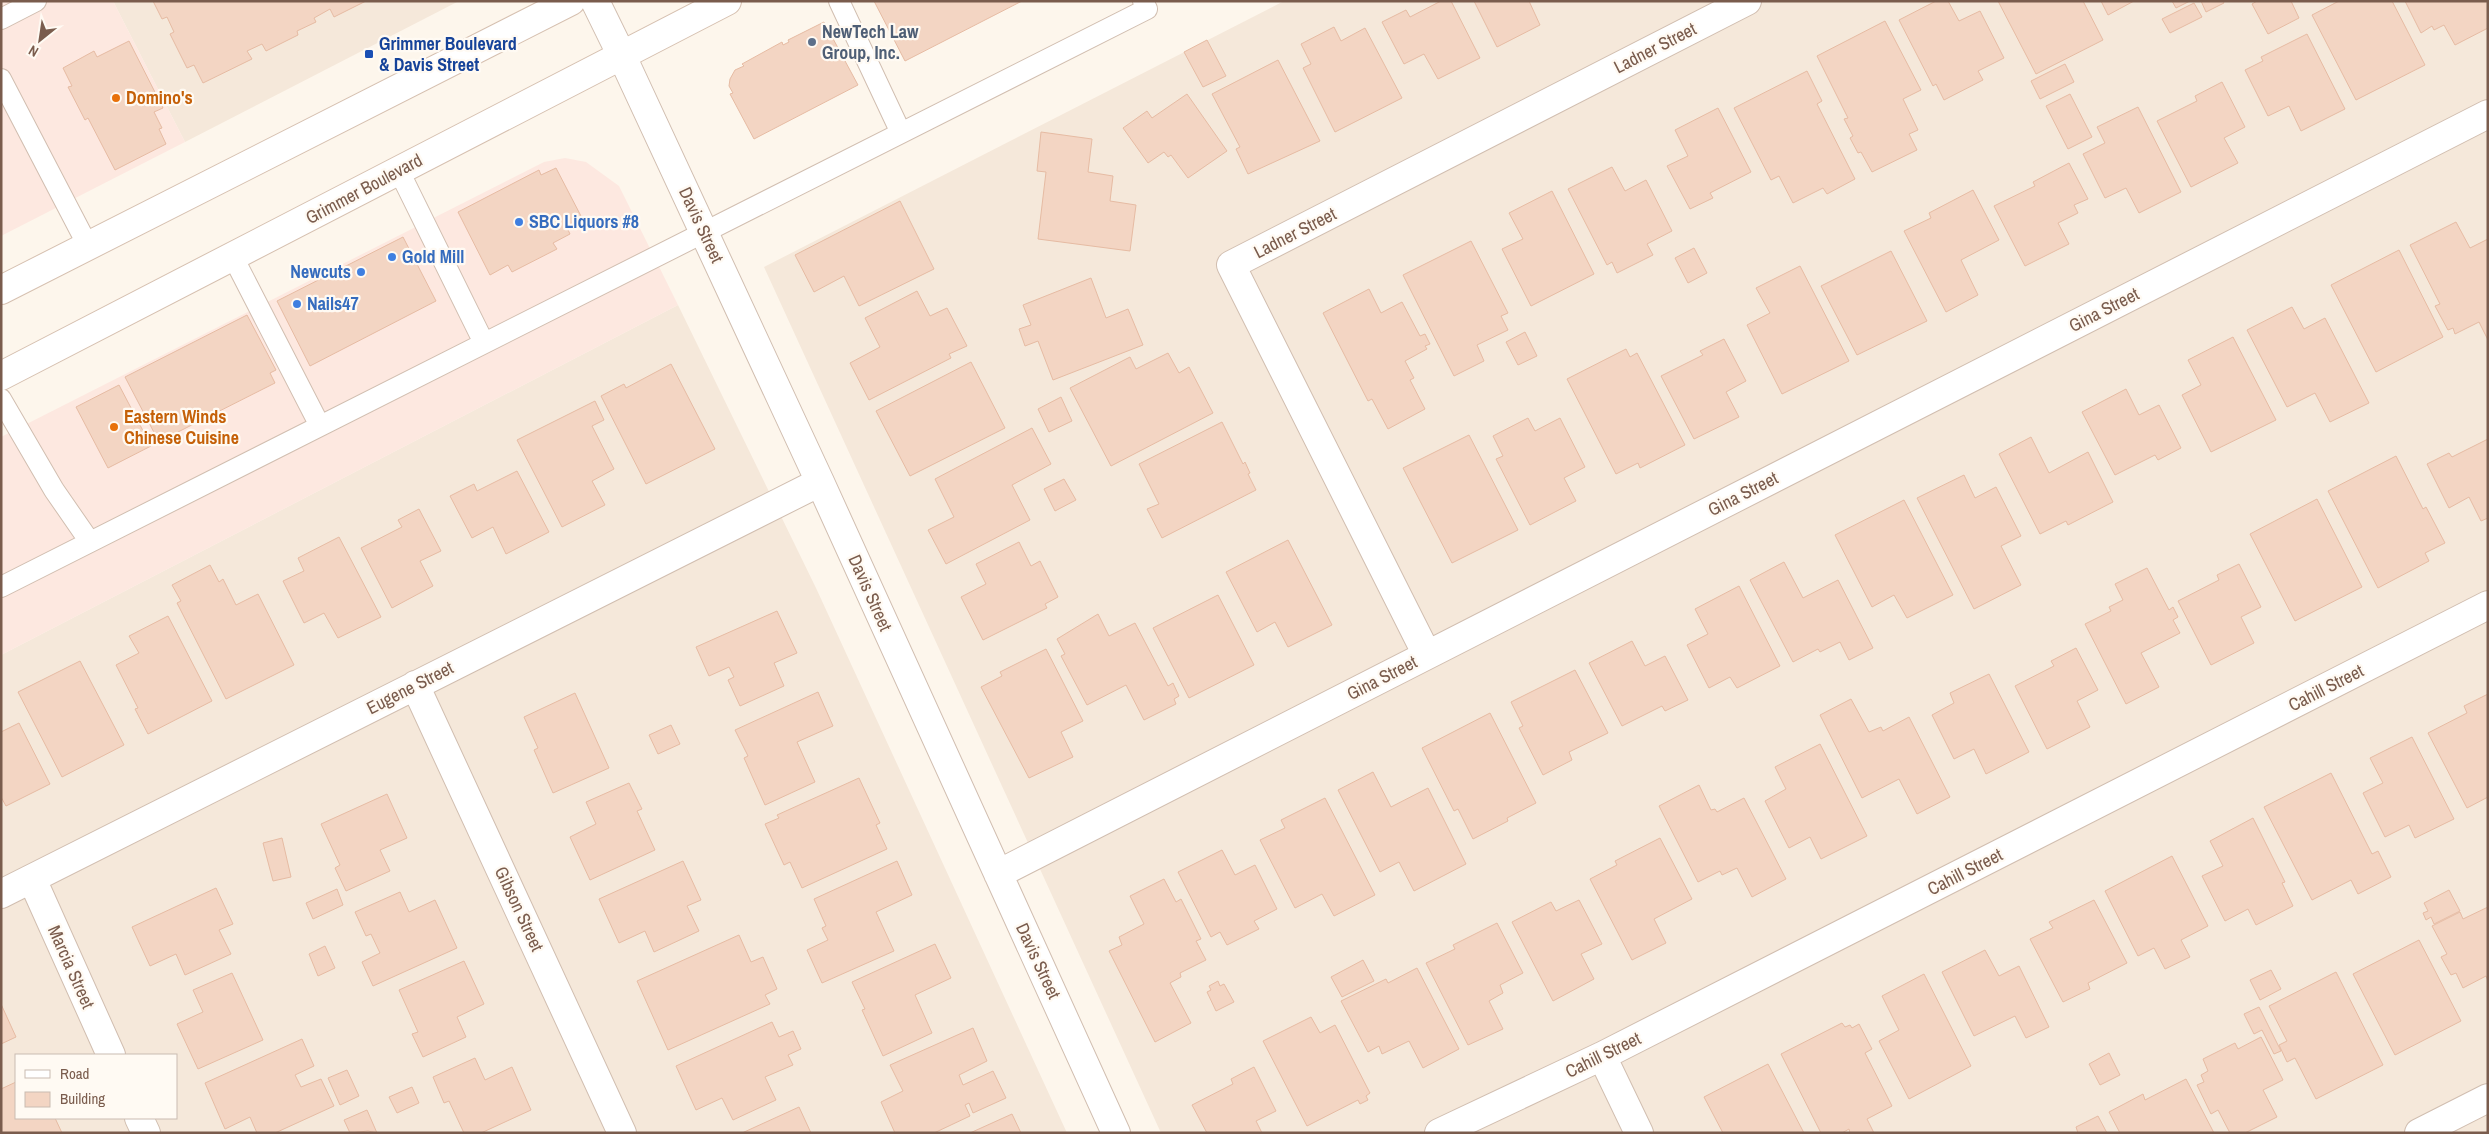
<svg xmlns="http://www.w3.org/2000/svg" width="2489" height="1134" font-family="'Archivo Narrow',sans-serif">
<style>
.residential{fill:#f5e8da;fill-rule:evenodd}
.commercial{fill:#fde8e0}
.building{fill:#f3d5c3;stroke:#e6bba3}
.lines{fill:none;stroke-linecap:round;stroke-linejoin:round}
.lane-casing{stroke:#d1beb0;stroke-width:22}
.street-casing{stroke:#d1beb0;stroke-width:30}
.secondary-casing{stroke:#d6c0b0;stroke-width:30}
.lane{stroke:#fff;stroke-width:20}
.street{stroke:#fff;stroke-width:28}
.secondary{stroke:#fff;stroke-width:28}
.service-dot{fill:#5c6f8a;stroke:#fffaf3;stroke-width:2}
.transit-dot{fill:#1a4fb4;stroke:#fffaf3;stroke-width:2}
.food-dot{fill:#e8710a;stroke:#fffaf3;stroke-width:2}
.shop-dot{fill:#3f7fe0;stroke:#fffaf3;stroke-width:2}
.labels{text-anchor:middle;stroke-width:4.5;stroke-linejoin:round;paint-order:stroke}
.service-label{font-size:18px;font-weight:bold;fill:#4e5e75;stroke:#fffaf3;text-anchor:start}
.transit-label{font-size:18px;font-weight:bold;fill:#164399;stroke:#fffaf3;text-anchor:start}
.street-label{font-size:18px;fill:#7a5c4d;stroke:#fffaf3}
.food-label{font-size:18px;font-weight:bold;fill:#c56008;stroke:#fffaf3;text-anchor:start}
.shop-label{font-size:18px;font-weight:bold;fill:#366cbe;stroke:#fffaf3;text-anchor:start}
</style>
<rect width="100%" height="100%" fill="#fdf6ec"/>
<path class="residential" d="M113,1H459L185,142Z
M1284,1H2488V1133H1161L764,267Z
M678,305L816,588L1067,1133H1V655ZM16,1055H176V1118H16Z"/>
<path class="commercial" d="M1,1H113L185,142L1,236Z
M565,158L586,162L619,186L678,305L1,655V437L544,162Z"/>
<path class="building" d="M153,1H366L334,17L330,9L314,18L316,22L297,31L298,35L266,51L262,44L247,51L252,59L203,83L194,65L187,68L170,34L174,32L167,17L162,19Z
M874,1H1022L905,61Z
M1441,1H1451L1480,58L1438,79L1424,54L1404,64L1382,22L1406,10L1410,17Z
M1474,1H1529L1540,25L1497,47Z
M1936,1H1948L1959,21L1980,11L2004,58L1978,71L1983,80L1944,100L1936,84L1933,86L1899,20Z
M1998,1H2083L2103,40L2036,74Z
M2101,1H2134L2108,15Z
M2172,1H2190L2176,8Z
M2201,1H2223L2224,3L2206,12Z
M2257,1H2291L2299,18L2268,34L2252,4Z
M2339,1H2392L2425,65L2356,100L2312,15Z
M2405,1H2488V28L2455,45L2444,25L2434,30L2432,26L2421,33Z
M2194,3L2202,17L2170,33L2162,19Z
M1885,21L1921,90L1903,99L1918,130L1909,134L1917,150L1872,172L1861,152L1858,153L1850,138L1853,136L1844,119L1848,118L1817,56Z
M824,22L858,85L754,139L730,94L733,93L729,86L730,79L735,70L744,66L742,64L782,42L783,45L789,42L788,40Z
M1334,27L1341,41L1365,28L1402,98L1335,132L1303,68L1311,64L1301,44Z
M2307,34L2345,109L2301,131L2289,106L2268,116L2245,70L2263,61L2261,57Z
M1207,40L1226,76L1203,87L1184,52Z
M129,41L163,108L154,112L162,128L159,129L166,144L115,170L88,118L85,120L68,87L72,86L63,68L94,51L97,57Z
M1278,60L1320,141L1248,174L1236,149L1240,147L1212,94Z
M2065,64L2074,82L2040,99L2031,81Z
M1807,71L1822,101L1817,104L1855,179L1827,194L1823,188L1793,203L1779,176L1771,180L1734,108Z
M2222,82L2245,127L2224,138L2238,163L2191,187L2157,121L2197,101L2195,96Z
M1187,94L1227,151L1188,178L1171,155L1168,157L1164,152L1148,163L1123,128L1147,111L1152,118Z
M2070,94L2092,137L2068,149L2046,106Z
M2138,107L2181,192L2139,213L2126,188L2105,198L2083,154L2105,143L2097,127Z
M1718,108L1751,172L1710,193L1713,198L1690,209L1667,166L1688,156L1675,130Z
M1041,132L1092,139L1088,172L1113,176L1110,201L1136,205L1130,251L1038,239L1046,172L1037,171Z
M2069,163L2088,199L2074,205L2078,213L2058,223L2069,244L2025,266L1994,206L2035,186L2033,182Z
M1612,167L1625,191L1646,180L1672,231L1647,244L1653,255L1617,273L1612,262L1607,265L1568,189Z
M556,168L582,218L566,226L570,234L553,243L557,249L512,272L508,265L490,275L458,212L539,170L541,175Z
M1973,190L1999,240L1961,260L1978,295L1946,312L1904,231L1931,218L1929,213Z
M1552,191L1594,274L1531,306L1502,249L1523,239L1509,213Z
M900,201L934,269L859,306L844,276L814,292L795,255Z
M2456,222L2470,248L2488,239V340L2479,322L2455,334L2453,328L2448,330L2435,306L2440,304L2410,245Z
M403,237L436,301L310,366L277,301Z
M1471,241L1508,313L1501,316L1508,330L1477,345L1484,361L1454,376L1403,275Z
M1694,248L1707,273L1688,283L1675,258Z
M2399,250L2443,337L2376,372L2331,285Z
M1891,251L1927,321L1857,355L1821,286Z
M1800,266L1849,361L1782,394L1747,325L1770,313L1756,288Z
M1091,278L1106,318L1128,309L1143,345L1053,380L1038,341L1025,346L1019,329L1031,325L1023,305Z
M1369,289L1381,313L1402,302L1420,336L1425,334L1430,344L1425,346L1427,349L1405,361L1414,378L1410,380L1425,409L1388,429L1372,399L1368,401L1323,313Z
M917,291L930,316L947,308L967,346L949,354L951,358L869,400L850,363L880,347L865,318Z
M2292,307L2304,329L2325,318L2369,403L2330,422L2315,393L2287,407L2247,330Z
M247,315L276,370L270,373L275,383L174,434L177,438L170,442L167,438L159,442L125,377Z
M1525,332L1537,356L1518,365L1506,342Z
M2233,337L2276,420L2211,452L2182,395L2201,385L2188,360Z
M1724,339L1746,381L1726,392L1739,417L1694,439L1661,376L1703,355L1700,351Z
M1626,349L1630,357L1637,353L1685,445L1640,468L1638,463L1616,474L1567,379Z
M1168,353L1179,373L1189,367L1213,413L1111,466L1070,388L1130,357L1136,369Z
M971,362L1005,428L910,476L876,411Z
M671,364L715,449L646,484L601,396L624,384L626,388Z
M119,385L151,446L108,468L76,407Z
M2126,389L2139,415L2159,405L2181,448L2158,460L2155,455L2115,475L2082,412Z
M1061,397L1072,421L1049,432L1038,409Z
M595,401L604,420L592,426L614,469L592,481L605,505L562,527L517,440Z
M1528,418L1535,431L1560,418L1585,467L1564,478L1576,501L1530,525L1496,459L1503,456L1493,436Z
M1222,422L1243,464L1245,462L1250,473L1248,474L1256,490L1162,538L1147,509L1159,504L1139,464Z
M1032,428L1051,464L1012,485L1030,520L946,564L928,530L954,517L935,479Z
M1469,435L1518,530L1452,563L1403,468Z
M2031,437L2049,473L2088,452L2113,502L2068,525L2066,521L2040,534L1999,454Z
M2488,439V518L2481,521L2469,497L2449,508L2427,464L2449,453L2452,457Z
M2396,456L2423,509L2426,507L2445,543L2425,553L2429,561L2378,588L2328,491Z
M517,471L549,532L506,554L493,527L472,538L450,496L474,484L477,491Z
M1964,475L1975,498L1996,487L2021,536L2001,546L2021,585L1974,609L1917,498Z
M1064,479L1076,500L1055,511L1044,489Z
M2317,499L2362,587L2295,621L2250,534Z
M1904,500L1953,595L1907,618L1894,595L1872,607L1835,535Z
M419,509L441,551L420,561L433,586L392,608L361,548L402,527L398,520Z
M339,537L381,617L338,638L324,613L304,623L283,581L304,571L298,558Z
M1288,540L1332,625L1288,647L1275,622L1257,632L1226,572Z
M1019,542L1031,566L1040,561L1058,597L1045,604L1047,608L983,640L961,597L986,584L976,564Z
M1784,562L1803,598L1838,580L1873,648L1849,660L1840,642L1820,652L1818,649L1793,662L1750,580Z
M2239,564L2261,607L2241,617L2254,643L2211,665L2178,601L2219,580L2217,575Z
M210,565L219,582L223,579L236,605L258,594L294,665L226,699L177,603L181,601L172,585Z
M2147,568L2169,610L2173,607L2178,617L2173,620L2180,633L2141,653L2159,687L2126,704L2085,624L2111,611L2109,607L2123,600L2115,584Z
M1739,586L1780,666L1737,688L1730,677L1709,688L1687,645L1708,634L1695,609Z
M1218,595L1254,665L1189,698L1153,628Z
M777,611L797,653L774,663L784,686L740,706L728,680L734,677L729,667L709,676L696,647Z
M1098,614L1109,636L1135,623L1168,686L1173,683L1179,696L1174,699L1176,704L1144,720L1126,685L1087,705L1061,656L1065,654L1057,639Z
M168,616L212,701L148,734L135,709L138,708L116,665L139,653L129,636Z
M1632,641L1645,666L1665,656L1688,700L1665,711L1662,706L1622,726L1589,663Z
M2076,648L2098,690L2077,701L2090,727L2047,749L2015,686L2054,666L2051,661Z
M1046,649L1083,721L1061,732L1073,757L1029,778L981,687L1002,676L1000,672Z
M80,661L124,745L62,777L18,692Z
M1575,670L1608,733L1569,752L1572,760L1543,775L1519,728L1523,726L1511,702Z
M1989,674L2029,752L1986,774L1974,749L1954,759L1932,715L1954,703L1950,693Z
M818,692L833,726L797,742L815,782L765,805L744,758L748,756L735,730Z
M575,693L609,768L553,793L534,750L538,748L524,717Z
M2488,694V797L2467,808L2428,733L2467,713L2464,706Z
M1851,699L1869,732L1881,727L1883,731L1909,717L1950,797L1917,814L1899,779L1862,798L1820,715Z
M1490,713L1536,803L1507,818L1508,821L1473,839L1458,809L1454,811L1422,748Z
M19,723L50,784L6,806L1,797V732Z
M671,725L680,744L658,754L649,735Z
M2412,737L2454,819L2415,838L2409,825L2385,837L2363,793L2383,783L2370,758Z
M1820,744L1867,836L1821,859L1810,837L1789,848L1765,801L1786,789L1775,767Z
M1373,772L1391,807L1428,788L1466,864L1414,891L1399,862L1380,872L1338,790Z
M2331,773L2372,854L2378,851L2391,877L2358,894L2351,880L2312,900L2264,807Z
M859,778L880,823L876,825L887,849L802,888L790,862L784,865L765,824L779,818L777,815Z
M629,783L642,809L637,811L655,850L590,880L570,837L596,824L586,802Z
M1699,785L1711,810L1715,809L1717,812L1744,798L1786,879L1752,897L1737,868L1722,875L1720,871L1698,882L1659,806Z
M387,794L407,838L380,850L390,871L346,891L335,868L340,865L321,824Z
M1325,798L1375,895L1334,916L1322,894L1295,908L1260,840L1285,828L1281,820Z
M2253,818L2285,882L2282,883L2293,906L2256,925L2248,909L2225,921L2202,876L2223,866L2210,841Z
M282,838L291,877L273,881L263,843Z
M1660,838L1692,899L1654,919L1666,943L1632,960L1590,879L1617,865L1615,861Z
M1222,850L1235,875L1255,865L1277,909L1254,921L1259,929L1227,945L1220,932L1211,937L1178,872Z
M2172,856L2208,926L2181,940L2190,957L2165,969L2154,948L2138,956L2105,891Z
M683,861L701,900L687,906L699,931L654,952L645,931L619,943L599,899Z
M897,861L912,895L876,912L894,951L822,983L807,950L828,940L822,928L826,926L814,899Z
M1164,879L1176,902L1181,899L1201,939L1196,941L1206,960L1180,973L1181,977L1170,983L1191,1023L1155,1042L1109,951L1122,945L1119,937L1144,924L1130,896Z
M216,888L233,924L219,930L231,954L185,975L176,954L150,966L132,927Z
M337,889L343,905L313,919L306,903Z
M2449,890L2460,911L2434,924L2431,917L2426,920L2423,913L2428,911L2424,903Z
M400,892L409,912L435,900L457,948L373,986L362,962L380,953L371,934L366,936L355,912Z
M1579,900L1602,944L1581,954L1594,979L1553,1001L1512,922L1551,902L1556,911Z
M2094,900L2127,963L2088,983L2090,989L2063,1002L2030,939L2053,928L2049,922Z
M2488,907V981L2486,976L2463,988L2456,973L2451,975L2441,957L2447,954L2432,926L2460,912L2463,919Z
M1497,923L1523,973L1500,985L1503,993L1489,1001L1503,1029L1468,1045L1426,963L1455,949L1453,945Z
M739,935L751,962L763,957L777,989L765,995L770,1004L668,1050L637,981Z
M2419,940L2461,1021L2395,1055L2353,974Z
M935,944L951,978L915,995L932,1033L883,1056L862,1010L865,1009L852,982Z
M325,946L335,968L318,976L309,954Z
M1985,950L1999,976L2019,966L2049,1027L2026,1038L2015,1016L1974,1036L1942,972Z
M1363,960L1374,981L1342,997L1331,977Z
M464,961L484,1004L457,1017L466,1037L423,1057L412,1034L418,1032L399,990Z
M1417,968L1459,1049L1423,1068L1409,1041L1382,1054L1379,1046L1368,1052L1341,1001L1386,979L1388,983Z
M2271,970L2281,989L2260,1000L2250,980Z
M2336,972L2383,1065L2316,1099L2295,1058L2287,1062L2279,1045L2287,1041L2269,1006Z
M232,973L263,1040L198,1069L177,1024L203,1012L193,990Z
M1924,974L1971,1066L1909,1099L1879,1041L1899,1030L1882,996Z
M1218,981L1220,986L1224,984L1234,1002L1216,1011L1207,992L1211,990L1209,986Z
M1,1004L16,1037L1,1044Z
M2259,1007L2281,1051L2274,1054L2262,1030L2254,1034L2244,1014Z
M1311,1017L1320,1033L1335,1025L1370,1093L1366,1096L1368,1100L1360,1104L1358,1100L1307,1126L1263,1041Z
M772,1022L779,1037L793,1031L801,1049L788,1055L793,1065L765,1077L776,1100L733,1120L722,1098L696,1110L676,1066Z
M1842,1023L1845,1027L1850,1025L1852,1028L1859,1024L1872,1049L1865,1053L1892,1106L1867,1119L1874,1133H1850L1849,1129L1842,1133H1821L1781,1054Z
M973,1028L987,1061L959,1075L963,1085L993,1071L1006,1098L973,1113L969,1103L965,1105L970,1116L934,1133H895L881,1102L903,1091L890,1065Z
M2261,1037L2283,1080L2263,1090L2277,1117L2245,1133H2230L2218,1110L2211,1114L2197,1085L2204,1082L2201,1075L2208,1071L2203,1059L2235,1043L2238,1049Z
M302,1039L314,1066L295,1075L301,1087L321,1079L334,1106L275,1133H257L250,1117L225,1129L205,1083Z
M2109,1053L2120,1075L2100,1085L2089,1064Z
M475,1058L485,1080L512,1067L531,1110L481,1133H464L449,1101L444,1103L433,1077Z
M1768,1064L1804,1133H1723L1704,1097Z
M1254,1067L1276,1111L1256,1121L1262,1133H1207L1192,1105L1233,1084L1231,1079Z
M347,1070L359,1096L340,1105L328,1078Z
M2186,1079L2214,1133H2120L2109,1112L2143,1094L2145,1100Z
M16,1082V1118H55L62,1133H1V1089Z
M412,1087L419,1103L397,1113L389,1097Z
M799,1107L811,1133H742Z
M367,1110L377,1133L368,1131L350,1133L344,1120Z
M1012,1114L1021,1133H970Z
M2098,1116L2107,1133H2078L2076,1127Z"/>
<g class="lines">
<g class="lane-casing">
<path id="lane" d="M839,1L901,133
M1,19L36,1
M1,79L88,246
M399,171L484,343
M233,257L320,426
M1,399L54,490L90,542
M1,587L1147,9L1143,1"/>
</g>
<g class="street-casing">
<path id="street" d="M595,1L621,54L820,482L1116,1133
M1427,655L1231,265L1747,1
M415,685L622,1133
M998,874L2488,114
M32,879L111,1055
M1,894L820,482
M1602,1056L1639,1133
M139,1118L146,1133
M1439,1133L1602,1056L2488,605
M2419,1133L2488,1098"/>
</g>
<g class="secondary-casing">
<path id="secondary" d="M1,290L571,1
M1,376L727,1"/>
</g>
<use href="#lane" class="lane"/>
<use href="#street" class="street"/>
<use href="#secondary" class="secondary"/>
</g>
<circle class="service-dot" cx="812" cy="42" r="5"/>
<rect class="transit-dot" x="364" y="49" width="10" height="10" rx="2.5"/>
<g class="food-dot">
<circle cx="116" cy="98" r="5"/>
<circle cx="114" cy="427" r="5"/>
</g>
<g class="shop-dot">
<circle cx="519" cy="222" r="5"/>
<circle cx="392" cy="257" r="5"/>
<circle cx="361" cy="272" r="5"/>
<circle cx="297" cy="304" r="5"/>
</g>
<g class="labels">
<g class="service-label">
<text x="822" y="38">NewTech Law<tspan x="822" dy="21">Group, Inc.</tspan></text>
</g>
<g class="transit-label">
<text x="379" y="50">Grimmer Boulevard<tspan x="379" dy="21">&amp; Davis Street</tspan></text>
</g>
<g class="street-label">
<text transform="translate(1655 48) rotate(-27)" y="6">Ladner Street</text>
<text transform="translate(364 189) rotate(-28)" y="6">Grimmer Boulevard</text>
<text transform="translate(701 225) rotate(65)" y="6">Davis Street</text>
<text transform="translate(1295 233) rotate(-27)" y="6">Ladner Street</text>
<text transform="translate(2104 310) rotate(-27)" y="6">Gina Street</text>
<text transform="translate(1743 494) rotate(-27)" y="6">Gina Street</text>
<text transform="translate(870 593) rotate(66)" y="6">Davis Street</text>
<text transform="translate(1382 678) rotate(-27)" y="6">Gina Street</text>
<text transform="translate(410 688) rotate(-27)" y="6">Eugene Street</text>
<text transform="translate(2326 688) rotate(-27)" y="6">Cahill Street</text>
<text transform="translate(1965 872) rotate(-27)" y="6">Cahill Street</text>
<text transform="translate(519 909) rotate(65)" y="6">Gibson Street</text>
<text transform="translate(1038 961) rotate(65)" y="6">Davis Street</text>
<text transform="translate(71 967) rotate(66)" y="6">Marcia Street</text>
<text transform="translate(1603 1055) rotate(-26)" y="6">Cahill Street</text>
</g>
<g class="food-label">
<text x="126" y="104">Domino's</text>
<text x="124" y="423">Eastern Winds<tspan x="124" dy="21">Chinese Cuisine</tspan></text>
</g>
<g class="shop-label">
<text x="529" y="228">SBC Liquors #8</text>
<text x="402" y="263">Gold Mill</text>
<text x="351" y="278" text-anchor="end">Newcuts</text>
<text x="307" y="310">Nails47</text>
</g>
</g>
<rect width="2489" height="1134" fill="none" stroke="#7a5c4d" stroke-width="5"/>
<rect x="15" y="1054" width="162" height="65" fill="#fffaf3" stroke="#cabbb1"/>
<rect x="25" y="1070" width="25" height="8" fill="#ffffff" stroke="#cabbb1"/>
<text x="60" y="1079" font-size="15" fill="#7a5c4d">Road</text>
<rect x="25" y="1092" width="25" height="15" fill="#f3d5c3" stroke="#cabbb1"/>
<text x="60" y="1104" font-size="15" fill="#7a5c4d">Building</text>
<g transform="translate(40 40) rotate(210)" stroke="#fffaf3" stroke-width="4" paint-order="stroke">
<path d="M0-4L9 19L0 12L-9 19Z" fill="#7a5c4d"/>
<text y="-8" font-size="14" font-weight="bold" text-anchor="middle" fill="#7a5c4d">N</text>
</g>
</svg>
